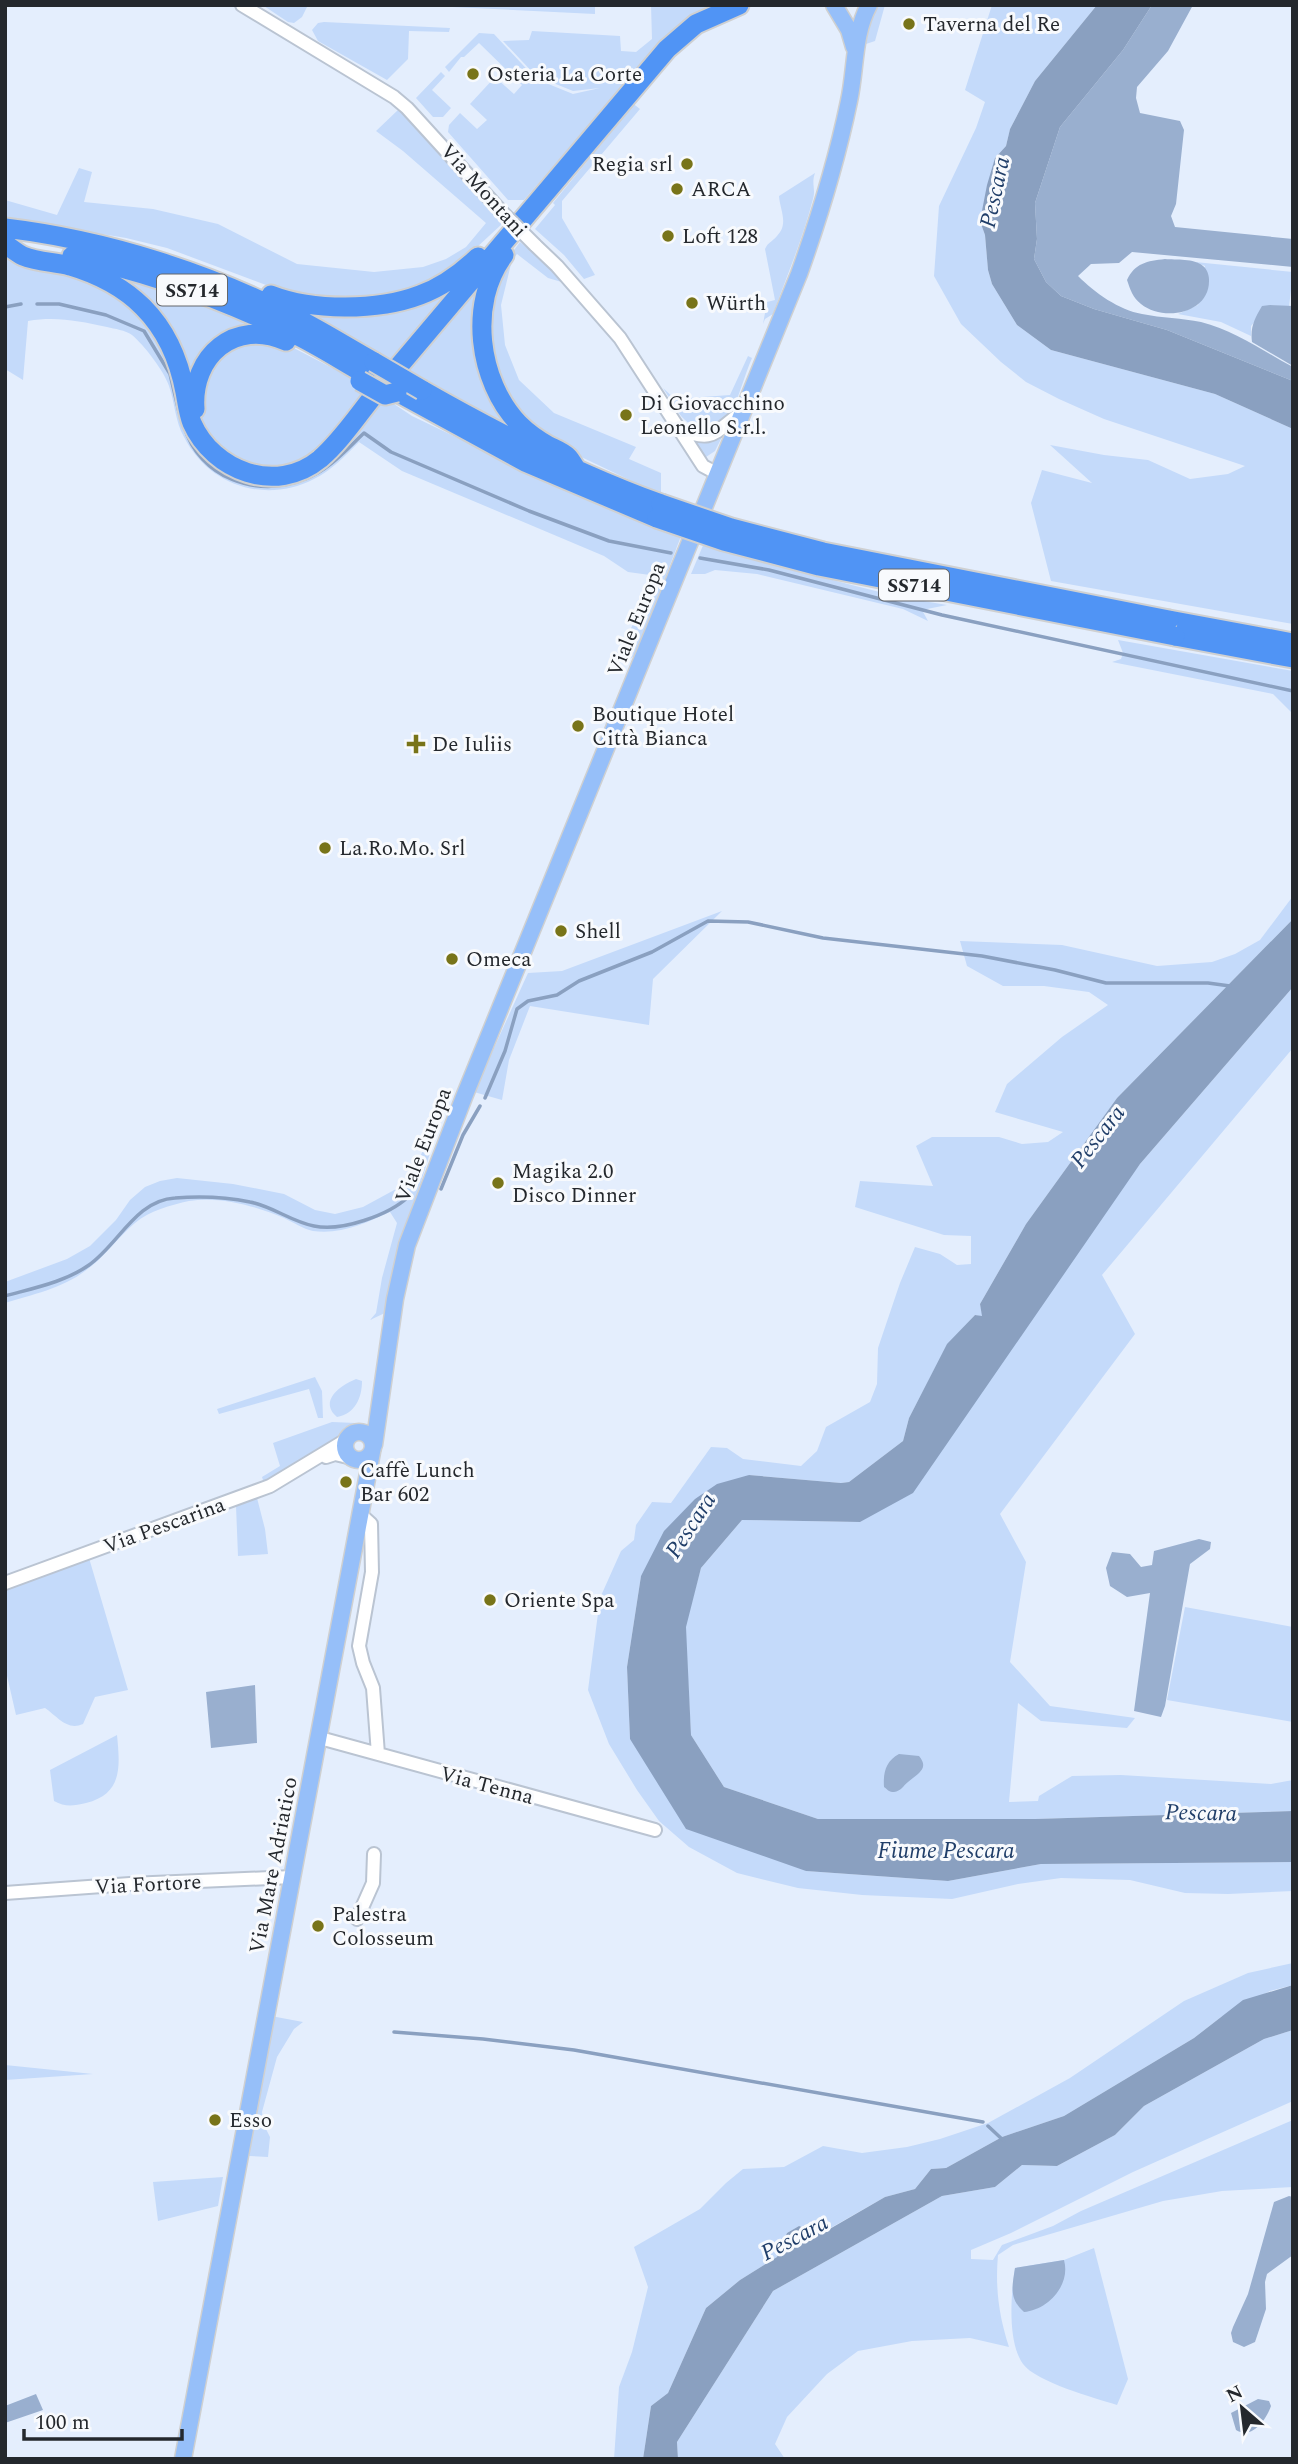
<svg xmlns="http://www.w3.org/2000/svg" width="1298" height="2464" font-family="Spectral,serif">
<style>
.green{fill:#c4dafa}
.forest{fill:#99afcf}
.water{fill:#8aa0c0}
.lines{fill:none;stroke-linecap:round;stroke-linejoin:round}
.stream{stroke:#8aa0c0;stroke-width:3.5}
.minor-casing{stroke:#bac4d2;stroke-width:16}
.major-casing{stroke:#cfd0d1;stroke-width:19}
.highway-casing{stroke:#cfd0d1;stroke-width:23}
.minor{stroke:#fff;stroke-width:12}
.major{stroke:#96bff9;stroke-width:16}
.highway{stroke:#5094f5;stroke-width:19}
.minor-bridge-casing{stroke:#bac4d2;stroke-width:16;stroke-linecap:butt}
.highway-bridge-casing{stroke:#cfd0d1;stroke-width:23;stroke-linecap:butt}
.minor-bridge{stroke:#fff;stroke-width:12}
.highway-bridge{stroke:#5094f5;stroke-width:19}
.poi-dot{fill:#787419;stroke:#f8fafd;stroke-width:2.5}
.labels{text-anchor:middle;stroke-width:6;stroke-linejoin:round;paint-order:stroke}
.shield{fill:#f8fafd;stroke:#64676b;stroke-width:2}
.shield-label{font-size:19px;font-weight:bold;fill:#24282d}
.poi-label{font-size:21px;fill:#24282d;stroke:#f8fafd;text-anchor:start}
.street-label{font-size:21px;fill:#24282d;stroke:#f8fafd}
.water-label{font-size:23px;font-style:italic;fill:#203e69;stroke:#f8fafd}
</style>
<rect width="100%" height="100%" fill="#e4eefd"/>
<path class="green" d="M270,5H308L302,17L294,23L288,22L264,6Z
M410,5H595V14Z
M651,5H710L696,13L667,35L524,200H508L448,132L449,125L460,113L477,129L487,120L470,104L495,77L514,94L522,85L479,43L464,57H461L449,72L445,67L479,33L494,34L536,79L573,94L600,88L573,91L536,76L503,41L529,40L532,31L620,36L621,51L636,52L652,39Z
M880,5H885L875,41L863,45C863,31 869,15 880,5Z
M992,5H1097L1035,81L1010,129L1006,146L995,158L980,221L985,235L988,270L992,284L1017,325L1051,350L1215,394L1293,429V624L1051,581L1031,503L1042,470L1092,483L1050,445L1104,455L1148,460L1190,479L1228,474L1245,466L1104,419L1059,399L1026,382L1001,362L961,324L934,276L939,206L976,128L985,102L965,90Z
M324,22L450,28L449,32L409,31L408,59L387,80L318,41L312,30L318,23Z
M441,72L445,76L432,90L451,108L443,117H433L416,98Z
M387,98C428,125 471,184 503,223L447,275L400,295L331,299L282,291L167,248L126,238L5,218V200L57,215L79,168L92,172L84,202L153,209L218,224L297,264L374,272L423,267L446,259L466,247L486,223L403,151L376,131L398,110Z
M631,102L640,109L562,201V218L595,275L584,279L564,255L535,229L555,205L553,203L589,159L596,143Z
M815,173C811,184 816,189 813,199C803,238 787,276 773,314L765,319L763,324L767,302L775,300L765,249C768,242 772,242 777,236C789,224 780,210 779,196Z
M520,242L532,252L533,250L555,270L565,283L548,278L517,254L512,260L501,305L505,345L519,380L554,413L636,447L629,459L661,473V495L554,444L529,425L512,404L492,357L491,297L506,261Z
M5,259L76,277L114,294L157,331L192,433L279,482L382,396L412,416L600,506L681,536L637,653L629,660L615,657L636,619L650,575L628,572L604,556L402,471L359,442C345,456 332,470 314,479C265,504 209,486 184,437C175,421 175,403 169,386C164,371 144,345 132,335C125,330 115,329 107,327C79,321 56,316 28,321L23,380L5,369Z
M1195,262L1293,272L1289,307L1270,305L1251,326V336L1221,322L1178,314L1198,305L1205,266Z
M119,277L176,292L259,328L188,374Z
M456,286L394,361L300,311Z
M472,291L477,295L476,314L521,434L408,369Z
M271,339L290,346L365,385L366,389C350,411 327,448 302,460C286,468 261,472 244,464C215,450 193,421 200,387C202,375 215,361 221,350Z
M748,356L752,358C744,376 739,399 729,415C719,429 697,432 685,420C676,412 670,398 663,388L675,399L730,395Z
M723,435L715,451L706,457L689,437Z
M704,543C784,566 864,592 947,605L922,610L928,621L903,609L757,574L715,570L705,574H691Z
M1118,640L1293,671V714L1273,694L1112,662L1121,659L1123,653Z
M1293,896V919L1117,1098L1026,1224L980,1304L983,1317L975,1315L947,1345L909,1418L903,1441L849,1482L841,1483L749,1475L641,1576L627,1667L630,1739L806,1871L948,1881L1041,1864L1293,1862V1891L1228,1894L1185,1893L1130,1880L1061,1878L1018,1884L952,1899L862,1895L798,1888L737,1873L689,1847L659,1821L637,1790L609,1744L588,1690L600,1598L621,1551L634,1540L636,1525L652,1502L671,1503L711,1447L727,1448L743,1459L801,1466L817,1451L826,1427L870,1402L877,1384L878,1348L900,1283L915,1247L940,1254L957,1265L971,1264V1236L944,1235L855,1207L860,1181L933,1186L916,1146L932,1137H999L1022,1144L1048,1142L1063,1132L995,1112L1007,1084L1062,1037L1108,1005L1089,992L1044,986H1003L967,966L960,941L1062,945L1157,966L1212,962L1235,954L1260,940Z
M722,911L653,979L649,1025L530,1006L509,1060L502,1100L474,1092L528,973L562,971Z
M1293,987V1048L1102,1275L1135,1334L1000,1514L1026,1562L1010,1662L1050,1706L1135,1718L1127,1728L1041,1721L1018,1703L1009,1802L1038,1801L1039,1796L1072,1776L1121,1775L1271,1784L1293,1780V1811L1035,1819H818L724,1787L691,1735L685,1627L701,1568L742,1520L860,1522L1140,1164Z
M445,1104L403,1241L387,1312L370,1320L376,1313L382,1278L397,1223L390,1212C366,1223 340,1235 313,1231C303,1229 293,1222 284,1218C255,1206 221,1196 189,1201C171,1205 149,1211 135,1223C117,1238 104,1258 85,1271C63,1288 31,1295 5,1303V1282L67,1259L90,1246L116,1220L130,1200L145,1187L160,1181L177,1178L233,1184L284,1194L315,1210L335,1214L363,1207L398,1188L410,1178Z
M315,1377L322,1391L323,1418H318L309,1389L219,1414L217,1409Z
M356,1379L362,1381C362,1398 355,1414 337,1417C318,1401 341,1385 356,1379Z
M332,1422L356,1423L334,1442L264,1483L262,1477L280,1466L273,1443Z
M257,1498L265,1529L268,1554L238,1556L236,1506Z
M89,1558L128,1690L95,1697L83,1724C67,1731 58,1717 45,1708L16,1715L5,1667V1590Z
M1185,1607L1293,1627V1722L1167,1700Z
M117,1735C120,1766 123,1794 86,1803C73,1806 65,1807 54,1801L50,1770Z
M1293,1963V1985L1270,1991L1221,2017L1194,2038L1064,2116L1002,2137L946,2168L931,2169L915,2189L885,2197L820,2234L799,2226L787,2233L777,2257L740,2280L706,2308L668,2393L651,2406L643,2459H614L619,2387L632,2352L648,2287L634,2247L700,2209L726,2183L743,2169L784,2167L823,2146L862,2153L907,2147L940,2139L988,2123L1070,2078L1184,2001L1248,1973Z
M271,2016L303,2022L294,2029L277,2057L262,2112L264,2125L270,2137L268,2157L249,2156Z
M1293,2030V2101L1133,2172L1011,2233L971,2250V2259L993,2260L1002,2245L1053,2226L1081,2211L1293,2120V2187L1222,2191L1163,2201L1013,2245L998,2255C995,2288 999,2316 1009,2347L970,2338L912,2341L858,2351L827,2374L787,2417L775,2444L785,2459H678L677,2442L773,2291L942,2196L995,2187L1022,2165L1057,2166L1115,2135L1144,2106L1264,2039Z
M5,2065L93,2074L5,2080Z
M223,2177L218,2206L158,2221L153,2182Z
M1094,2248L1128,2379L1117,2405C1095,2398 1036,2382 1023,2364C1007,2341 1011,2294 1015,2268L1064,2260Z"/>
<path class="forest" d="M1152,5H1193L1168,51L1137,87L1136,98L1140,113L1180,121L1184,130L1176,204L1171,216L1175,227L1293,239V267L1132,252L1119,263L1091,264L1078,276C1095,293 1119,310 1142,314C1162,318 1182,318 1201,322C1234,330 1263,351 1293,367V381L1167,330L1094,309L1061,296L1046,282L1034,259L1037,239L1035,203L1060,127L1123,50Z
M1165,259C1176,260 1194,258 1203,266C1207,269 1209,275 1209,280C1210,314 1163,322 1141,304C1133,298 1130,289 1127,280C1135,263 1147,261 1165,259Z
M1270,305L1293,306V366L1252,342C1250,327 1255,318 1262,306Z
M1199,1539L1211,1542L1210,1549L1190,1564L1165,1706L1161,1717L1134,1711L1150,1593L1127,1597L1110,1586L1106,1568L1112,1552L1130,1554L1141,1567L1152,1565L1154,1551Z
M255,1685L257,1743L211,1748L206,1692Z
M899,1754L919,1756C930,1769 917,1774 908,1782C903,1786 901,1791 894,1792C889,1792 888,1790 884,1787C883,1772 886,1761 899,1754Z
M1289,2196L1293,2197V2255L1267,2274L1265,2282L1266,2309L1255,2342L1244,2347L1233,2342L1231,2333L1233,2327L1248,2294L1274,2202Z
M1064,2260C1071,2285 1048,2310 1024,2312C1009,2299 1012,2287 1015,2268Z
M36,2394L43,2410L5,2423V2406Z
M1258,2399L1269,2401L1271,2406C1266,2420 1252,2440 1236,2430L1231,2413Z"/>
<path class="water" d="M1097,5H1152L1123,50L1060,127L1035,203L1037,239L1034,259L1046,282L1061,296L1094,309L1167,330L1293,381V429L1215,394L1051,350L1017,325L992,284L988,270L985,235L980,221L987,185L995,158L1006,146L1010,129L1035,81Z
M1293,919V987L1140,1164L913,1493L860,1522L742,1520L701,1568L686,1627L691,1735L724,1787L818,1819H1035L1293,1811V1862L1041,1864L948,1881L806,1871L686,1829L630,1739L627,1667L641,1576L664,1531L695,1499L717,1484L749,1475L841,1483L849,1482L903,1441L909,1418L947,1344L975,1315L982,1316L980,1304L1026,1224L1117,1098Z
M1293,1985V2030L1264,2039L1144,2106L1115,2135L1057,2166L1022,2165L995,2187L942,2196L773,2291L677,2442L678,2459H643L651,2406L668,2393L706,2308L740,2280L777,2257L787,2233L799,2226L821,2234L885,2197L915,2189L931,2169L946,2168L1002,2137L1064,2116L1194,2038L1243,2000Z"/>
<g class="lines">
<path class="stream" d="M37,304H59L106,315L144,331L170,374L179,412
M5,307L21,304
M184,426C199,478 257,499 305,479C329,470 346,450 364,433L391,452L529,511L609,541L671,553
M700,558L769,570L942,615L1293,691
M485,1098L505,1051L517,1009L528,1001L557,995L579,981L652,952L708,921L748,922L823,938L982,956L1055,970L1106,983H1208L1230,986
M441,1189L463,1135L480,1106
M5,1296C34,1288 65,1282 89,1265C118,1245 136,1200 175,1198C199,1196 226,1197 250,1202C272,1206 292,1222 314,1226C341,1232 389,1215 408,1197
M394,2032L483,2039L574,2050L983,2122
M988,2126L1004,2141"/>
<g class="minor-casing">
<path id="minor" d="M242,5L394,97L407,108L500,210
M535,245L557,266L620,338L703,466L718,474
M678,428C714,445 715,431 741,413
M326,1457L335,1454L352,1458
M360,1514L371,1524L372,1572L359,1646L363,1663L373,1688L378,1754
M5,1583L270,1486L346,1440
M320,1738L655,1830
M5,1893L130,1884L292,1877
M357,1919L373,1883L374,1854"/>
</g>
<g class="major-casing">
<path id="major" d="M834,5L849,30L854,47
M345 1446a14 14 0 1 1 28 0a14 14 0 1 1-28 0Z
M374,1445L395,1299L407,1245L464,1097L799,274C819,218 837,159 849,101C856,69 853,35 869,5
M183,2459L372,1452"/>
</g>
<g class="highway-casing">
<path id="highway" d="M5,228C106,240 210,273 300,320C325,333 349,348 374,362
M5,244C11,248 17,253 23,256C37,262 55,262 70,266C97,274 123,287 143,307C166,330 179,360 185,392C187,402 188,413 192,423C213,471 276,495 320,459C341,441 358,415 375,394
M504,255C468,303 478,381 519,424C528,433 538,440 549,446C555,449 563,452 568,457C571,460 574,466 577,470
M72,256C148,272 220,298 290,332C316,344 340,360 365,374
M271,295C312,311 378,311 420,295C442,287 461,273 478,257
M399,366L667,49L696,24L739,5
M422,390C499,434 578,474 661,504
M397,392L525,462L657,518
M195,409C191,356 235,318 286,341
M1169,620L1293,643
M1175,636L1293,658"/>
</g>
<use href="#minor" class="minor"/>
<use href="#major" class="major"/>
<use href="#highway" class="highway"/>
<g class="minor-bridge-casing">
<path id="minor-bridge" d="M500,210L535,245"/>
</g>
<g class="highway-bridge-casing">
<path id="highway-bridge" d="M374,362L422,390
M360,381L385,395L397,392
M661,504L731,528L823,552L1169,620
M657,518L724,541L819,566L1175,636"/>
</g>
<use href="#minor-bridge" class="minor-bridge"/>
<use href="#highway-bridge" class="highway-bridge"/>
</g>
<g class="poi-dot">
<circle cx="909" cy="24" r="7"/>
<circle cx="473" cy="74" r="7"/>
<circle cx="687" cy="164" r="7"/>
<circle cx="677" cy="189" r="7"/>
<circle cx="668" cy="236" r="7"/>
<circle cx="692" cy="303" r="7"/>
<circle cx="626" cy="415" r="7"/>
<circle cx="578" cy="726" r="7"/>
<path d="M412.5 733.5h7v7h7v7h-7v7h-7v-7h-7v-7h7z"/>
<circle cx="325" cy="848" r="7"/>
<circle cx="561" cy="931" r="7"/>
<circle cx="452" cy="959" r="7"/>
<circle cx="498" cy="1183" r="7"/>
<circle cx="346" cy="1482" r="7"/>
<circle cx="490" cy="1600" r="7"/>
<circle cx="318" cy="1926" r="7"/>
<circle cx="215" cy="2120" r="7"/>
</g>
<g class="labels">
<g class="shield">
<rect x="157" y="274.5" width="70" height="31" rx="5"/>
<rect x="879" y="569.5" width="70" height="31" rx="5"/>
</g>
<g class="shield-label">
<text x="192" y="297">SS714</text>
<text x="914" y="592">SS714</text>
</g>
<g class="poi-label">
<text x="923" y="31">Taverna del Re</text>
<text x="487" y="81">Osteria La Corte</text>
<text x="673" y="171" text-anchor="end">Regia srl</text>
<text x="691" y="196">ARCA</text>
<text x="682" y="243">Loft 128</text>
<text x="706" y="310">Würth</text>
<text x="640" y="410">Di Giovacchino<tspan x="640" dy="24">Leonello S.r.l.</tspan></text>
<text x="592" y="721">Boutique Hotel<tspan x="592" dy="24">Città Bianca</tspan></text>
<text x="432" y="751">De Iuliis</text>
<text x="339" y="855">La.Ro.Mo. Srl</text>
<text x="575" y="938">Shell</text>
<text x="466" y="966">Omeca</text>
<text x="512" y="1178">Magika 2.0<tspan x="512" dy="24">Disco Dinner</tspan></text>
<text x="360" y="1477">Caffè Lunch<tspan x="360" dy="24">Bar 602</tspan></text>
<text x="504" y="1607">Oriente Spa</text>
<text x="332" y="1921">Palestra<tspan x="332" dy="24">Colosseum</tspan></text>
<text x="229" y="2127">Esso</text>
</g>
<g class="street-label">
<text transform="translate(484 190) rotate(48)" y="7">Via Montani</text>
<text transform="translate(636 619) rotate(-68)" y="7">Viale Europa</text>
<text transform="translate(423 1145) rotate(-69)" y="7">Viale Europa</text>
<text transform="translate(164 1525) rotate(-20)" y="7">Via Pescarina</text>
<text transform="translate(487 1785) rotate(15)" y="7">Via Tenna</text>
<text transform="translate(273 1865) rotate(-79)" y="7">Via Mare Adriatico</text>
<text transform="translate(148 1884) rotate(-3)" y="7">Via Fortore</text>
</g>
<g class="water-label">
<text transform="translate(994 192) rotate(-78)" y="8">Pescara</text>
<text transform="translate(1097 1136) rotate(-52)" y="8">Pescara</text>
<text transform="translate(690 1525) rotate(-57)" y="8">Pescara</text>
<text transform="translate(1201 1812) rotate(1)" y="8">Pescara</text>
<text x="946" y="1858">Fiume Pescara</text>
<text transform="translate(794 2237) rotate(-28)" y="8">Pescara</text>
</g>
</g>
<rect width="1298" height="2464" fill="none" stroke="#24282d" stroke-width="14"/>
<g transform="translate(1242 2408) rotate(332)" stroke="#f8fafd" stroke-width="5" paint-order="stroke">
<path d="M0-5L12 26L0 18L-12 26Z" fill="#24282d"/>
<text y="-10" font-size="19" font-weight="bold" text-anchor="middle" fill="#24282d">N</text>
</g>
<path d="M24 2429v10h158v-10" fill="none" stroke="#24282d" stroke-width="3.5"/>
<text x="35" y="2429" font-size="21" fill="#24282d" stroke="#f8fafd" stroke-width="5" paint-order="stroke">100 m</text>
</svg>
